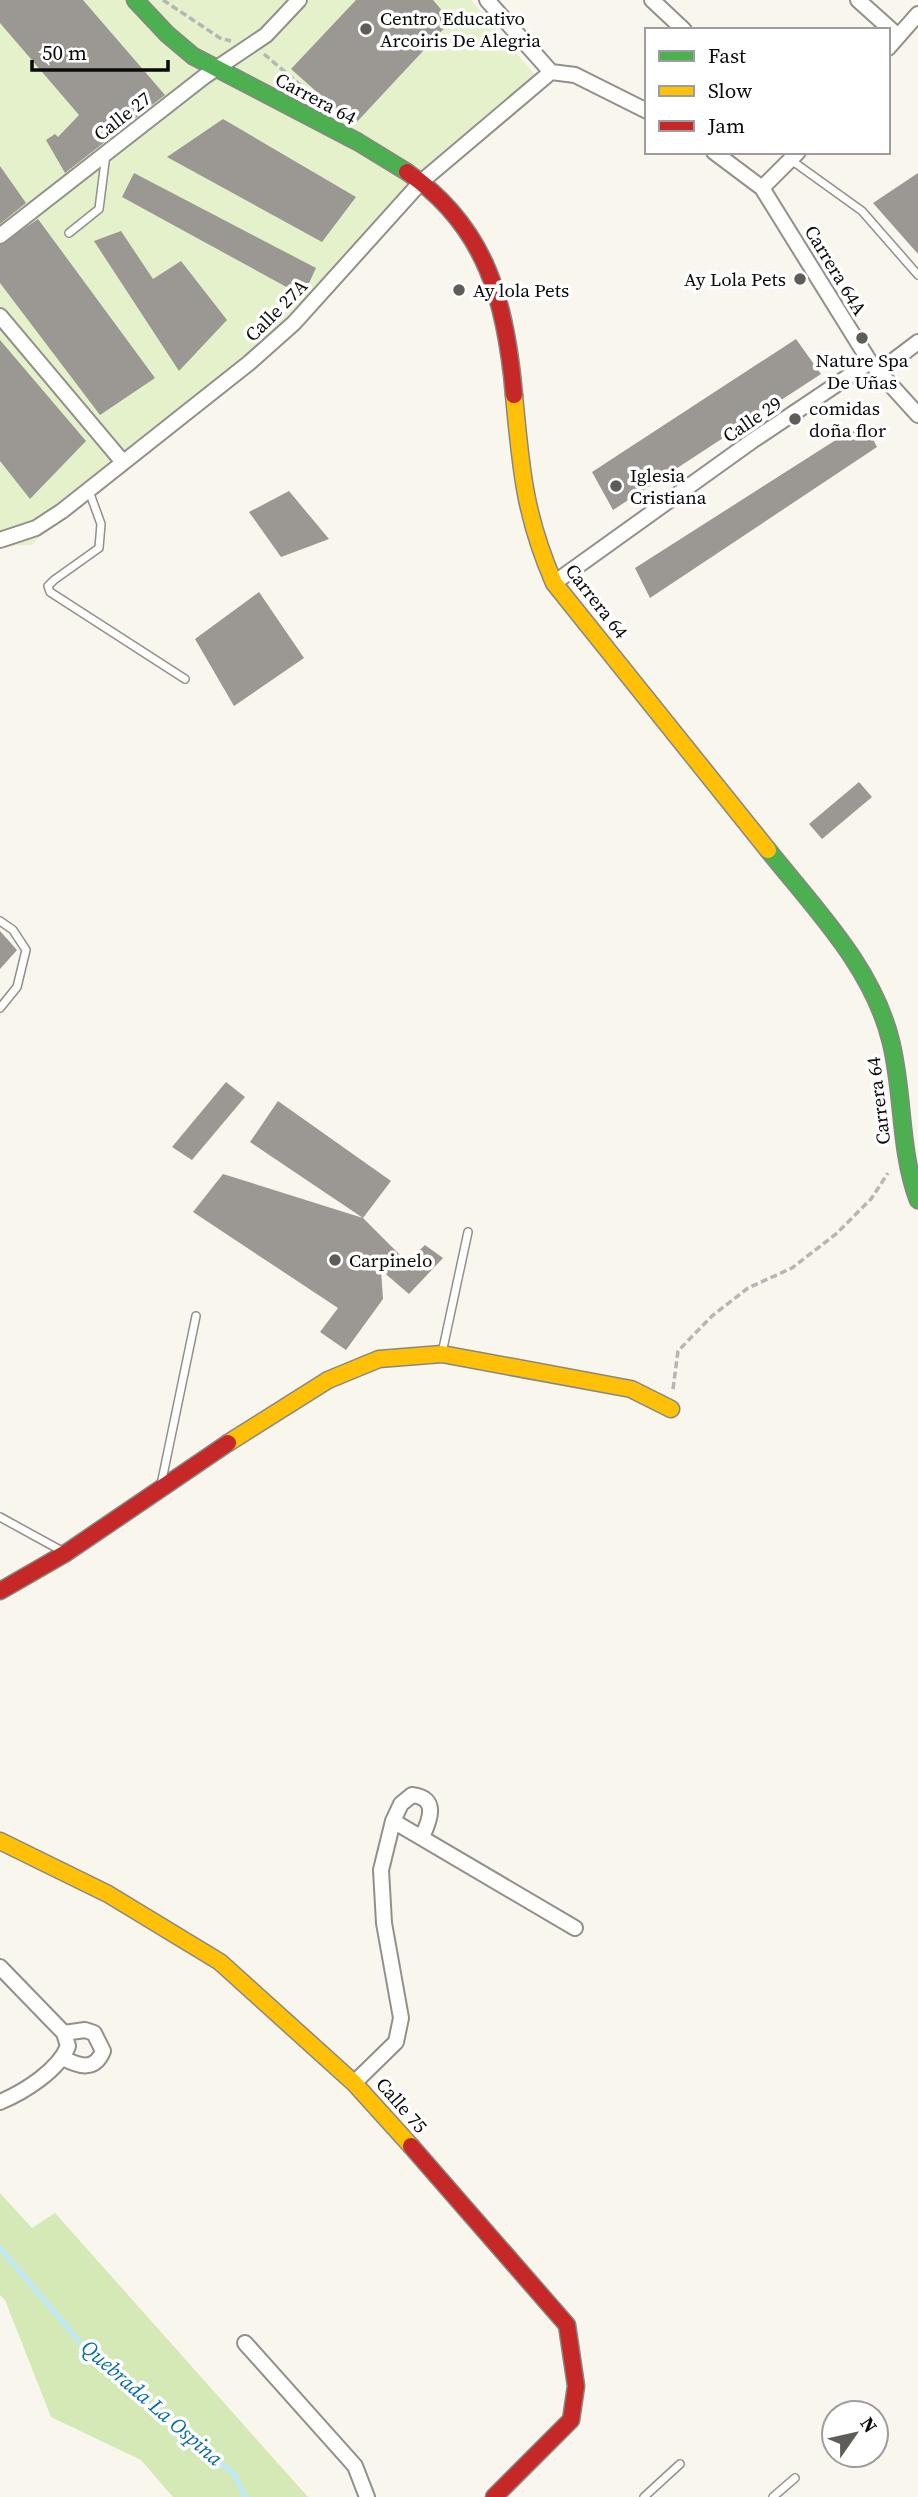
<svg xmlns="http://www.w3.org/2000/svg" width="918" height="2497" font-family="'Source Serif 4',serif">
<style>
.green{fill:#e4f1ca}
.forest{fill:#d5e9b7}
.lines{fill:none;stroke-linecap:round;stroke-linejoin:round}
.stream{stroke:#bee9f8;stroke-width:5}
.building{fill:#9b9893}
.lane-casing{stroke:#92908c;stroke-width:10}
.street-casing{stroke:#92908c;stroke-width:18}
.fast-casing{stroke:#888783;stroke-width:19}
.slow-casing{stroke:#888783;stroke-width:19}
.jam-casing{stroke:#888783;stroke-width:19}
.path{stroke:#b7b6b5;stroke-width:3.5;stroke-dasharray:7 3.5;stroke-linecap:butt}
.lane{stroke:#fefefc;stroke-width:7}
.street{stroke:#fefefc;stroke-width:14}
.fast{stroke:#4caf50;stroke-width:16}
.slow{stroke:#ffc107;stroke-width:16}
.jam{stroke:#c62828;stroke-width:16}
.poi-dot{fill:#5e5d59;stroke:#fff;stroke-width:2.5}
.labels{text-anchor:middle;stroke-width:7;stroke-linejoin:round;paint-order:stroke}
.poi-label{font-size:19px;fill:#0a0a0a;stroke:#fff;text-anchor:start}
.street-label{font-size:19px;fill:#0a0a0a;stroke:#fff}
.water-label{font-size:21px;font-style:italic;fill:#086ea6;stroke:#fff}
</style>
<rect width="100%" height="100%" fill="#f9f6ed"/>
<path class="green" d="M0,0H471L535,75L432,165L266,343L143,435L32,545L0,546Z"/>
<path class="forest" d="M0,2193L32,2228L55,2213L308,2497H173L141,2460L51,2417L5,2300L0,2295Z"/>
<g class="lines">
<path class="stream" d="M0,2248L90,2354L235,2475L245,2497"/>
</g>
<path class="building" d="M0,0H83L165,95L65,173L46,140L55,134L58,137L79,115L0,23Z
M356,0H433L451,21L354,125L291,69Z
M223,119L356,197L322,242L167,157Z
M0,166L26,203L0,224Z
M134,173L316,268L303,296L122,197Z
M918,173V254L873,203Z
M38,219L155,378L100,415L0,283V245Z
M121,231L153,279L181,261L227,320L179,371L94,241Z
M796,339L821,374L613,510L592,472Z
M0,340L86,441L30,499L0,461Z
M864,422L877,447L650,598L635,568Z
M289,491L329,539L281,557L249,512Z
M259,592L304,658L234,706L195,639Z
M859,782L872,797L822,839L809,824Z
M0,931L17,950L0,969Z
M226,1082L245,1097L192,1160L172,1147Z
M278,1101L391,1181L363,1218L250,1142Z
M223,1174L363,1218L407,1262L425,1245L443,1258L409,1294L381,1270L383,1299L346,1350L320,1332L338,1308L193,1212Z"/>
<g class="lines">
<g class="lane-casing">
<path id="lane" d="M791,160L862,211L918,275
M69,233L99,209L106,154
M89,491L101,524L99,548L54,580L48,586L50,592L185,679
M0,921L13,930L26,950L17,987L0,1008
M442,1353L468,1232
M162,1480L196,1316
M0,1517L62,1551
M644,2497L680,2464
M773,2497L795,2478"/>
</g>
<g class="street-casing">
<path id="street" d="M487,0L551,72L575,75L647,111
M652,0L684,30
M858,0L898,36
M888,48L918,14
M714,152L762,188L870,362L918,415
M762,188L798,152
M0,236L205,76L266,35L299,0
M0,316L122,461
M881,370L918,342
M0,540L36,528L62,511L249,363L294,323L421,182L551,72
M554,583L752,441L870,362
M393,1821L575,1928
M0,1967L64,2033L68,2046C59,2070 24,2092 0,2102
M63,2058C80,2067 95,2071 103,2051L94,2033L85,2030L64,2033
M354,2083L396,2042L401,2018L384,1923L381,1870L393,1821L401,1804L412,1795C439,1798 430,1820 422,1837
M245,2343L355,2466L367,2497"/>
</g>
<g class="fast-casing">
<path id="fast" d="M135,0L167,34L193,56L358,142L407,172
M768,850C814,908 873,967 891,1042C904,1095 899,1149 918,1200"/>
</g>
<g class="slow-casing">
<path id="slow" d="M514,395C521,468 524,514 554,583L768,850
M228,1443L328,1380L379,1359L442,1354L631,1389L671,1409
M0,1841L108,1894L220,1962L354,2083L411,2146"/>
</g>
<g class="jam-casing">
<path id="jam" d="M407,172C487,227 506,303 514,395
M0,1591L66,1553L228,1443
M411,2146L567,2325L576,2386L571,2420L494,2497"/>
</g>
<path class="path" d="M163,0L220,38L231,41
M264,54L311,94
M673,1389L678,1351L712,1316L748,1288L792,1268L836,1234L871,1199L888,1173"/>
<use href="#lane" class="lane"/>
<use href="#street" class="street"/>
<use href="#fast" class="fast"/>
<use href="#slow" class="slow"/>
<use href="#jam" class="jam"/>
</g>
<g class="poi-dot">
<circle cx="366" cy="29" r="7"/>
<circle cx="800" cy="279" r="7"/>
<circle cx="459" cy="290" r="7"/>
<circle cx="862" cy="338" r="7"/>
<circle cx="795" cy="419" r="7"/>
<circle cx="616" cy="486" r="7"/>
<circle cx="335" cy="1260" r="7"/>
</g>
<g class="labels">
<g class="poi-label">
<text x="380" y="25">Centro Educativo<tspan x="380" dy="22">Arcoiris De Alegria</tspan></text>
<text x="786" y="286" text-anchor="end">Ay Lola Pets</text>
<text x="473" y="297">Ay lola Pets</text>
<text x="862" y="367" text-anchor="middle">Nature Spa<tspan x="862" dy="22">De Uñas</tspan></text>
<text x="809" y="415">comidas<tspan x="809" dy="22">doña flor</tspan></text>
<text x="630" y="482">Iglesia<tspan x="630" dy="22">Cristiana</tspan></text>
<text x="349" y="1267">Carpinelo</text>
</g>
<g class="street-label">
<text transform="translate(316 98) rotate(28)" y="7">Carrera 64</text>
<text transform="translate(122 116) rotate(-38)" y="7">Calle 27</text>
<text transform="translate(836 270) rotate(59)" y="7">Carrera 64A</text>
<text transform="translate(276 310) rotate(-45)" y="7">Calle 27A</text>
<text transform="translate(752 419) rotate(-34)" y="7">Calle 29</text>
<text transform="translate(597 601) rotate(52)" y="7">Carrera 64</text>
<text transform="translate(878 1101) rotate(-97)" y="7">Carrera 64</text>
<text transform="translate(402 2105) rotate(49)" y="7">Calle 75</text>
</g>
<g class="water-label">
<text transform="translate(152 2403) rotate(41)" y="7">Quebrada La Ospina</text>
</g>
</g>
<rect x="645" y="28" width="245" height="126" fill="#ffffff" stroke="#9d9d9d" stroke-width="2"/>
<rect x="659" y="51" width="35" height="10" fill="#4caf50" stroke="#9d9d9d" stroke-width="2"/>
<text x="708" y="63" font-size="21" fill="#0a0a0a">Fast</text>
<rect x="659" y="86" width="35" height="10" fill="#ffc107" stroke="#9d9d9d" stroke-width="2"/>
<text x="708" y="98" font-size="21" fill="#0a0a0a">Slow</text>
<rect x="659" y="121" width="35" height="10" fill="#c62828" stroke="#9d9d9d" stroke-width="2"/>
<text x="708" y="133" font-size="21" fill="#0a0a0a">Jam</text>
<g transform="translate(855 2434) rotate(56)"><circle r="33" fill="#ffffff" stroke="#9d9d9d" stroke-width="2"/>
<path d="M0-5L12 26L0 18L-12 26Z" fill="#5e5d59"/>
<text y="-10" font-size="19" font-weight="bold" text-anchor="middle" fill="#0a0a0a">N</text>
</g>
<path d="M32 60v10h136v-10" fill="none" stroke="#0a0a0a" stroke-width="3.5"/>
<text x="42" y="60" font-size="21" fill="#0a0a0a" stroke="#ffffff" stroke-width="5" paint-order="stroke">50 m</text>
</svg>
